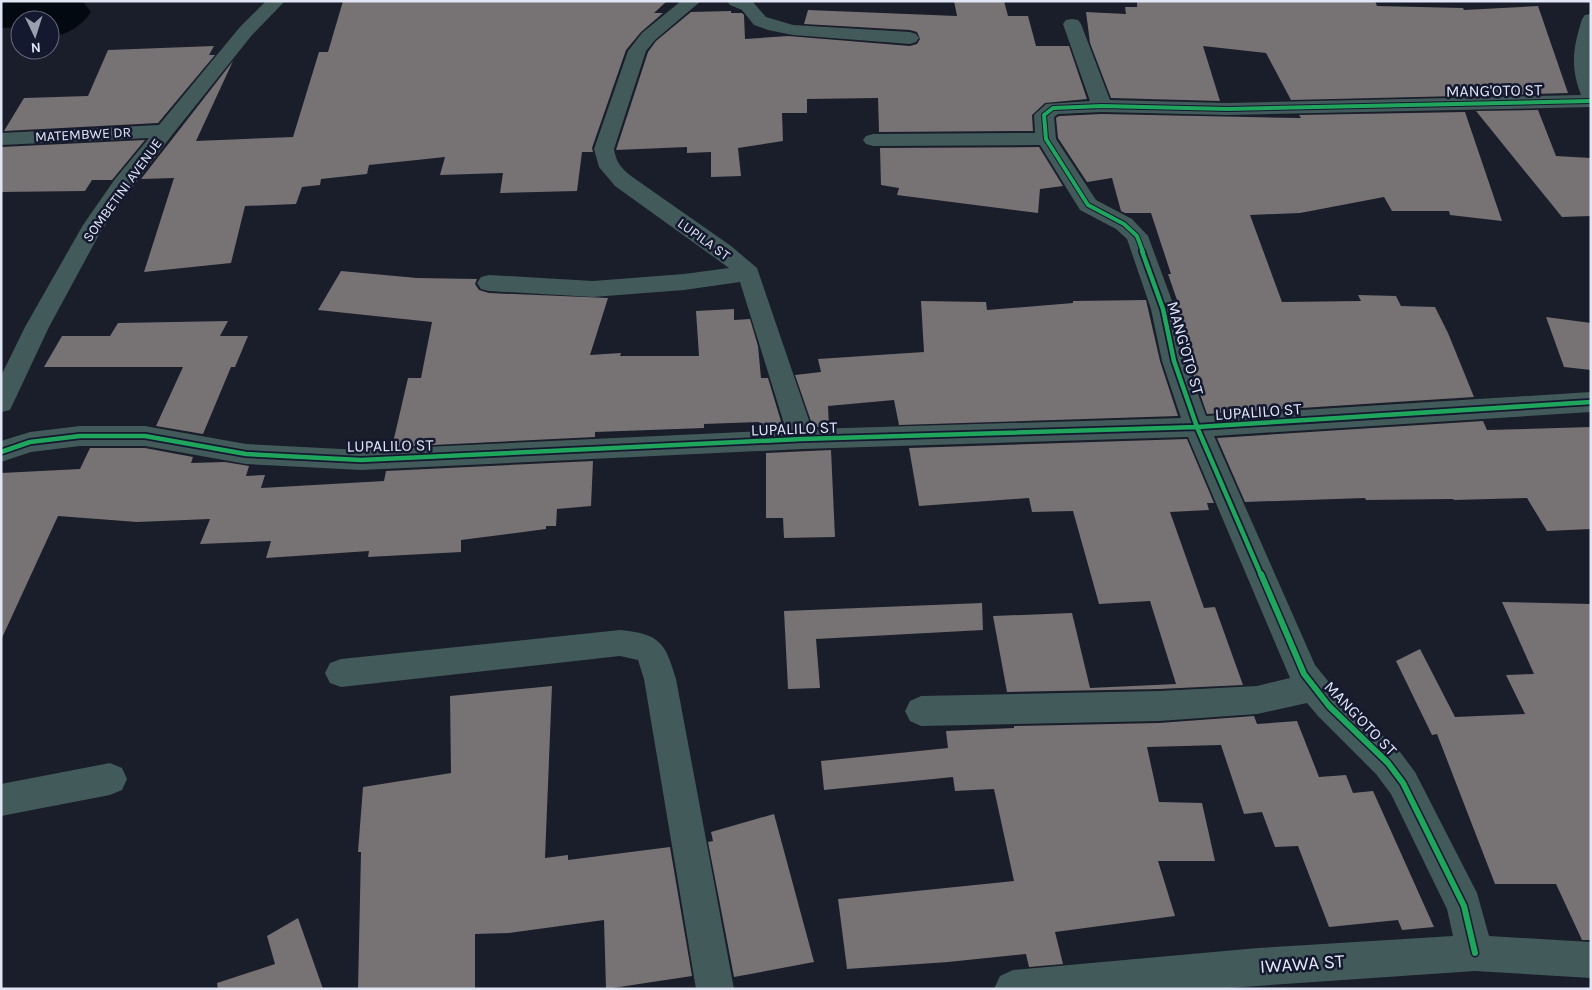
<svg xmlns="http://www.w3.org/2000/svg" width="1592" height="990" font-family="Karla,sans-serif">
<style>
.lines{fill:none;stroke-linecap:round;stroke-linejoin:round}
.river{fill:#020910;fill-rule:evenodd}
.building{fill:#777274}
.minor{fill:#425a5a;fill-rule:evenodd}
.cycleway-far2-casing{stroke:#141930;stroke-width:6}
.cycleway-far1-casing{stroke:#141930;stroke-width:8}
.cycleway-casing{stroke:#141930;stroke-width:9}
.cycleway-far2{stroke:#20a55d;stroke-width:4}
.cycleway-far1{stroke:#20a55d;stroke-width:4.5}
.cycleway{stroke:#20a55d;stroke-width:6}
.labels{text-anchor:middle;stroke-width:5;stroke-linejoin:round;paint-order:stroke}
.far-street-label{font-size:14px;fill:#e1e6f6;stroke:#141930}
.street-label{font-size:16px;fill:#e1e6f6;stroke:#141930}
.near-street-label{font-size:19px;fill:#e1e6f6;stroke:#141930}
</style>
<rect width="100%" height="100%" fill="#1a1d2a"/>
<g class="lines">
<path class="river" d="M79,1L84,3L91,12C81,27 67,34 50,38V20H20V27L1,28V2Z"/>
</g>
<path class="building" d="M343,1H667L654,13H663L641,32L626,50L592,148L593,152H582L577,191L500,193L503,173L440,175L445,157L369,165L367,174L321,179L320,185L302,187L296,204L245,206L231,263L144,272L174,178L141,179L233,61L196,141L293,137L319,52H328Z
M954,1H1004L1008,16H1028L1036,46H1069L1087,99L1045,103L1032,115L1033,131L879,132L878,98L807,99V113H782L783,141L738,148L741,176L711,177V152L687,153V147L616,150L648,52L656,41L691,12L731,11V13H742L744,15L745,39L788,36L910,46L917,44L920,39L917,32L910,30L804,24L808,10L957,16Z
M1137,1H1375L1377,6L1463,8L1464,10L1538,6L1568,93L1464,96L1456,86L1459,96L1291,100L1266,53L1203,46L1220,101L1111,98L1090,43L1086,12L1126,14L1125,7H1137Z
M214,46L209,55H215L158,123L4,131L24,98L88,96L108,50Z
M1538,110L1556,156L1591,158V216L1562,217L1476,111Z
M1465,112L1502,221L1450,215L1449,211H1392L1384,197L1300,213L1250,215L1282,302L1361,301L1358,295L1396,296L1401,306L1435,307L1448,333L1474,397L1207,414L1188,360L1174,300H1177L1168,274H1171L1151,213H1125L1121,211L1112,178L1087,182L1058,138L1056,118L1059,116L1102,114L1301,118L1299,115Z
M145,140L112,180H92L85,191L1,192V147Z
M1039,147L1063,186L1040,189L1038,213L897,195L899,188L881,185L880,148Z
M341,271L417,278L477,279L475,284L479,290L489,293L608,298L590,355L621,353L620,356H699L696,311L734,309V320L750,319L758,346L761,378H768L783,428L759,429V422L704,424V428L595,432V437L392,447L408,378H421L432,322L318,310Z
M1146,300L1160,361L1178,416L899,425L894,400L828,406L829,427H813L795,375L821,372L818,359L924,352L921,301L986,302L987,310L1073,303V301Z
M1546,317L1591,323V370L1564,367Z
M228,321L220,336H248L235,367H231L203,434L156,426L183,367H44L62,336H110L118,323Z
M1483,421L1487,430L1591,427V529L1547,531L1527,498L1454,500L1453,499L1366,500L1365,498L1245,502L1217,438Z
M1187,439L1214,503H1207L1209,510L1170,512L1204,608L1215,607L1243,685L1159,689L1007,692L993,616L1072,613L1090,688L1176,684L1150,601L1099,604L1073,511L1032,512L1029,498L919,506L909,448Z
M90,448H145L193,457L191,463L225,462L249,466L246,476L265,475L261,488L384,481L386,471L593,461L591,506L557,509L556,526H546V529L461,540V552L368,557L369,551L266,558L271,541L200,544L210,519L137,522L58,516L1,640V473L80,469Z
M831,450L835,537L784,538L783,518H766V453Z
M1502,602L1591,604V940H1582L1556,884H1495L1437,734L1432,735L1396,661L1420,649L1455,717L1525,714L1506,675L1534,674Z
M982,603L983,630L816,639L820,688L788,689L784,611Z
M552,686L545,858L568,855V860L670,847L692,976L606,989L604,920L509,933L475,934V989H358L361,852H358L363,787L451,773L450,696Z
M1254,716L1257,724L1297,721L1319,777L1346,775L1353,793L1373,791L1434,927L1402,930L1398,920L1329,927L1298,846L1275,847L1262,812L1244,814L1221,745L1147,747L1159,802L1202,803L1215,861H1158L1175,916L1055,932L1063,964L1029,967L1026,954L948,962L847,969L838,899L1014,881L994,789L955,791L953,777L824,790L821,761L948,748L946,731L1014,728V726L1159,723Z
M774,814L814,962L734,977L708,842L713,841L711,832Z
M298,918L323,989H218L217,983L275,964L267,936Z"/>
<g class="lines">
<path class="minor" d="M266,1H285L252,35L172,135L131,189L101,231L49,327L10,410L1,412V376L25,327L83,225L115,179L149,138L1,145V133L159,125L240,27Z
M681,1H701L655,40L646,51L614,149C616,162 621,168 631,176L731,246L757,268L812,429L1181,418L1162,361L1151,309L1127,239L1116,229L1080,210L1040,145L873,146L866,144L863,140L866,136L873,134L1035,133L1034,115L1046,104L1090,101L1063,24L1066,20L1072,19L1078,20L1081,24L1110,100L1228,103L1581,95C1570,65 1573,49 1582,19L1585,15L1591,14V107L1228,115L1102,112L1058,114L1054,117L1056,139L1096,200L1132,219L1148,236L1175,309L1186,361L1206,416L1591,392V412L1214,436L1315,665L1340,696L1400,752L1415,772L1477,893L1489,936L1591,942V978L1475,971L1213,989H994L1000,976L1013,970L1258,948L1453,936L1447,909L1391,794L1376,774L1318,716L1307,703L1257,714L1159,721L921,726L910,721L905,711L910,701L921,696L1159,691L1257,686L1290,678L1188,437L802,449L361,470L246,464L145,446H80L31,452L1,462V441L30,432L80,426H145L246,444L361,450L786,430L740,282L684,290L593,297L489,291L481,289L477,283L481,277L489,275L593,281L684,274L729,268L615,186L599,167L594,149L628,51L642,33Z
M727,1H752L766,17L793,25L910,32L916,34L919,38L916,42L910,44L793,35L768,30L754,25L742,10L730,5Z
M620,630C660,634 665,642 676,679L734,989H696L644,679L638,660L620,656L341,687L330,683L325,673L330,663L341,659Z
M110,763L122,768L127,779L122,790L110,795L1,816V784Z"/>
<g class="cycleway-far2-casing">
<path id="cycleway-far2" d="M1143,252L1137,236L1124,224L1088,205L1046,139L1044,115L1053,108L1102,106L1228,109L1591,101"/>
</g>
<g class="cycleway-far1-casing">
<path id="cycleway-far1" d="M1142,251L1163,309L1174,361L1197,427L1261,575
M1,452L30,442L80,436H145L246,454L361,460L802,439L1197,427L1591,402"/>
</g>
<g class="cycleway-casing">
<path id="cycleway" d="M1261,574L1304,674L1329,706L1388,763L1403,783L1464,906L1475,953"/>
</g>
<use href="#cycleway-far2" class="cycleway-far2"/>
<use href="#cycleway-far1" class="cycleway-far1"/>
<use href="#cycleway" class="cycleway"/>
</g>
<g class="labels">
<g class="far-street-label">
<text transform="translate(83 134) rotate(-3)" y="5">MATEMBWE DR</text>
<text transform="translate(122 190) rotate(-54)" y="5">SOMBETINI AVENUE</text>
<text transform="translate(704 239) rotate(36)" y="5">LUPILA ST</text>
</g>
<g class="street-label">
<text transform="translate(1494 90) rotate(-1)" y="6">MANG'OTO ST</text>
<text transform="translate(1186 348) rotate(74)" y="6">MANG'OTO ST</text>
<text transform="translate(1258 411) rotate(-4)" y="6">LUPALILO ST</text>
<text transform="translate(794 428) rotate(-2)" y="6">LUPALILO ST</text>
<text transform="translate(390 445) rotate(-1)" y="6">LUPALILO ST</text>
<text transform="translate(1361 718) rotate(46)" y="6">MANG'OTO ST</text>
</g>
<g class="near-street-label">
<text transform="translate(1302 963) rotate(-4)" y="7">IWAWA ST</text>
</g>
</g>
<rect width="1592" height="990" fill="none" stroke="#e1e6f6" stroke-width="5"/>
<g transform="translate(35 35) rotate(176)"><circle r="24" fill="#141930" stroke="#666b7f"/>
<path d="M0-4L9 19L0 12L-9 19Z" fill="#9ba0af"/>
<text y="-8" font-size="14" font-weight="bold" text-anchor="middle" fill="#e1e6f6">N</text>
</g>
</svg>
